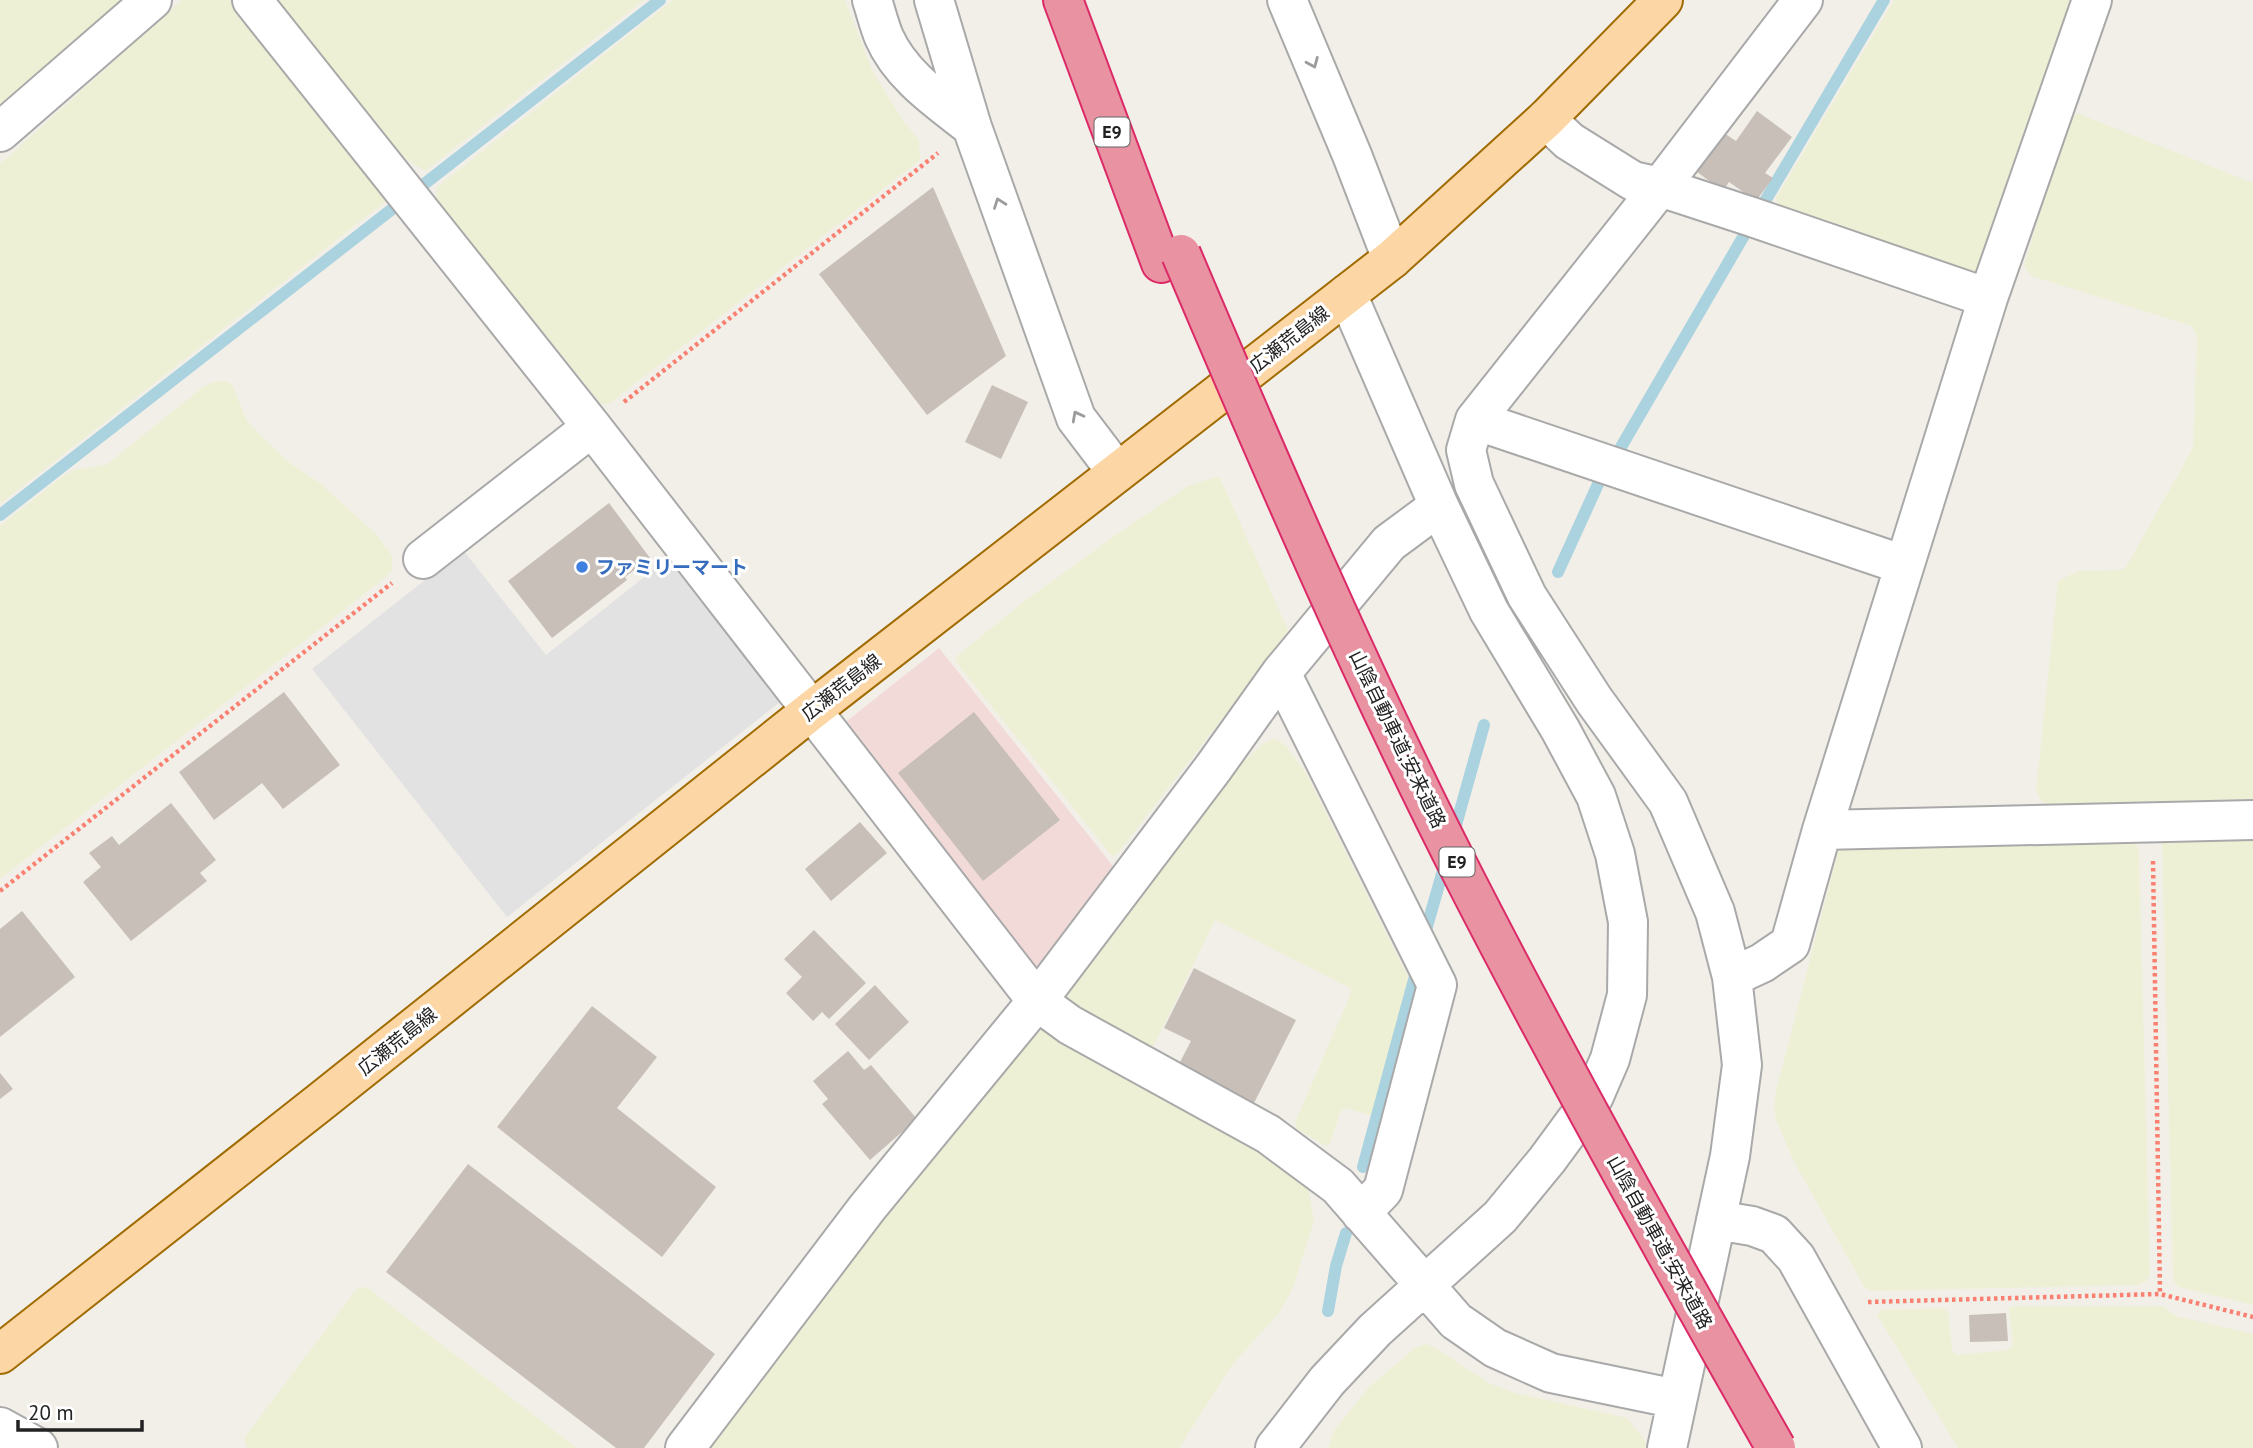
<svg xmlns="http://www.w3.org/2000/svg" width="2253" height="1448" font-family="'PT Sans','Noto Sans JP',sans-serif">
<style>
.commercial{fill:#f2dad9}
.farmland{fill:#eef0d5}
.parking{fill:#e2e2e2}
.lines{fill:none;stroke-linecap:round;stroke-linejoin:round}
.stream{stroke:#aad3df;stroke-width:12}
.building{fill:#c7bfb8}
.minor-casing{stroke:#a9a9a9;stroke-width:42}
.major-casing{stroke:#a06b00;stroke-width:42}
.highway-casing{stroke:#dc2a67;stroke-width:42}
.path{stroke:#fa8072;stroke-width:4.5;stroke-dasharray:3.5 3.5;stroke-linecap:butt}
.minor{stroke:#fff;stroke-width:38}
.major{stroke:#fcd6a4;stroke-width:38}
.highway{stroke:#e892a2;stroke-width:38}
.highway-bridge-casing{stroke:#dc2a67;stroke-width:42;stroke-linecap:butt}
.highway-bridge{stroke:#e892a2;stroke-width:38}
.oneway{stroke:#9c9c9c}
.shop-dot{fill:#3f7fe0;stroke:#fff;stroke-width:2.5}
.labels{text-anchor:middle;stroke-width:6;stroke-linejoin:round;paint-order:stroke}
.shield{fill:#fff;stroke:#646464;stroke-width:2}
.shield-label{font-size:18px;font-weight:bold;fill:#222}
.street-label{font-size:19px;fill:#222;stroke:#fff}
.shop-label{font-size:19px;font-weight:bold;fill:#366cbe;stroke:#fff;text-anchor:start}
</style>
<rect width="100%" height="100%" fill="#f2efe9"/>
<path class="commercial" d="M939,648L1113,866L1033,973L838,728Z"/>
<path class="farmland" d="M0,0H123L0,111Z
M182,0H231L387,194L385,202L0,504V164Z
M276,0H644L425,171L396,153Z
M673,0H845L873,72L904,122L919,140L920,160L609,404H601L436,198L437,187Z
M1894,0H2077L1984,272L1974,275L1778,206L1776,198Z
M2077,113L2253,183V799L2050,804L2043,803L2036,791L2058,581L2078,571L2121,570L2126,567L2193,448L2197,336L2192,326L2031,276L2024,266L2066,121Z
M224,381L232,384L246,419L258,433L290,463L321,484L378,536L392,556V570L386,577L0,879V526L62,477L73,470L106,465L203,387L213,382Z
M1216,477L1220,478L1288,630L1285,638L1117,854L1112,856L955,661L957,656L1022,603L1120,532L1188,486Z
M1272,739L1278,740L1287,747L1307,775L1409,979L1374,1113L1370,1115L1346,1108L1341,1110L1330,1144L1326,1146L1297,1129L1295,1123L1351,993L1350,988L1215,920L1153,1047L1146,1050L1061,1000L1060,993L1245,760L1264,743Z
M2253,834V1305L2179,1287L2173,1280L2162,844L2171,836Z
M2127,837L2135,841L2139,852L2150,1273L2147,1281L2138,1285L1872,1291L1865,1288L1794,1162L1776,1120L1774,1105L1777,1087L1838,851L1845,849Z
M1041,1024L1214,1114L1308,1187L1314,1221L1293,1288L1280,1312L1232,1365L1179,1448H708L887,1211Z
M358,1287L368,1288L577,1448H247L244,1438Z
M2017,1306H2163L2176,1316L2253,1334V1448H1958L1877,1315L1881,1310L1944,1308L1948,1311L1952,1351L1956,1355L2008,1350L2013,1345L2009,1308Z
M1426,1344L1434,1347L1489,1383L1515,1393L1627,1418L1646,1442L1645,1448H1329L1333,1432L1368,1388L1415,1348Z"/>
<path class="parking" d="M463,550L546,655L667,559L780,702L507,917L312,669Z"/>
<g class="lines">
<path class="stream" d="M1761,208L1884,0
M1617,454L1746,232
M0,515L660,0
M1558,572L1599,482
M1453,836L1484,725
M1424,937L1446,860
M1363,1167L1418,965
M1328,1311L1336,1266L1346,1233"/>
</g>
<path class="building" d="M1757,111L1792,137L1765,173L1773,178L1756,201L1729,182L1723,191L1693,169L1721,131L1736,141Z
M933,187L1006,356L927,415L819,274Z
M992,385L1028,402L1001,459L965,442Z
M609,503L650,558L625,577L627,580L552,638L508,581Z
M284,692L340,765L283,809L262,783L214,820L179,772Z
M974,712L1060,820L983,881L898,773Z
M171,803L216,860L200,873L207,881L131,941L83,882L101,867L89,853L112,836L119,845Z
M860,822L887,853L831,901L805,869Z
M22,911L75,977L0,1037V929Z
M814,930L866,983L829,1019L822,1012L813,1021L786,993L802,977L784,959Z
M1194,968L1296,1020L1253,1105L1178,1066L1191,1041L1164,1028Z
M875,985L909,1022L869,1060L835,1024Z
M592,1006L657,1057L617,1108L716,1187L662,1257L497,1127Z
M848,1051L864,1070L871,1065L917,1119L870,1160L822,1104L828,1099L813,1081Z
M0,1073L13,1089L0,1099Z
M468,1164L715,1354L644,1448H616L386,1272Z
M2006,1313L2008,1341L1970,1342L1969,1315Z"/>
<g class="lines">
<g class="minor-casing">
<path id="minor" d="M252,0L592,427L1037,1001L1070,1025L1268,1134L1338,1186L1456,1321L1495,1348L1551,1373L1677,1399
M872,0C876,12 879,25 884,37C901,76 939,101 972,127
M934,0L972,127L1076,418L1117,472
M1287,0L1352,155L1392,259
M1546,119L1569,141L1633,181L1660,187L1752,217L1988,298
M0,132L152,0
M1475,420L1904,565
M423,559L592,427
M1281,673L1437,985L1383,1190L1361,1213
M1822,830L2253,820
M1732,977L1762,963L1790,944L1822,830L1988,298L2092,0
M1716,1220L1752,1226L1774,1234L1796,1258L1902,1448
M0,1427L38,1448
M685,1448L867,1208L1037,1001L1214,767L1281,673L1389,543L1439,506
M1275,1448L1327,1381L1375,1330L1500,1217L1547,1160L1594,1096L1610,1059L1627,995L1628,922L1615,854L1596,796L1560,729L1489,611L1439,506L1347,294
M1667,1448L1730,1156L1742,1065L1732,977L1715,912L1668,802L1594,700L1527,596L1474,484L1466,450L1475,420L1660,187L1803,0"/>
</g>
<g class="major-casing">
<path id="major" d="M0,1354L319,1103L812,710L1392,259L1546,119L1663,0"/>
</g>
<g class="highway-casing">
<path id="highway" d="M1063,0L1161,263"/>
</g>
<path class="path" d="M624,402L938,153
M2153,861L2160,1294
M0,891L392,583
M1868,1302L2160,1294L2253,1317"/>
<use href="#minor" class="minor"/>
<use href="#major" class="major"/>
<use href="#highway" class="highway"/>
<g class="highway-bridge-casing">
<path id="highway-bridge" d="M1181,254C1271,466 1362,678 1467,883C1565,1074 1670,1262 1776,1448"/>
</g>
<use href="#highway-bridge" class="highway-bridge"/>
</g>
<defs><path id="oneway-chevron" d="M-2-3.5L2.5 0L-2 3.5" fill="none" stroke-width="1.6" stroke-linecap="round" stroke-linejoin="round" transform="scale(1.75)"/></defs>
<g class="oneway">
<use href="#oneway-chevron" transform="translate(1313 63) rotate(67)"/>
<use href="#oneway-chevron" transform="translate(999 203) rotate(-110)"/>
<use href="#oneway-chevron" transform="translate(1077 416) rotate(-118)"/>
</g>
<circle class="shop-dot" cx="582" cy="567" r="7"/>
<g class="labels">
<g class="shield">
<rect x="1094.5" y="117.5" width="35" height="29" rx="5"/>
<rect x="1439.5" y="847.5" width="35" height="29" rx="5"/>
</g>
<g class="shield-label">
<text x="1112" y="138">E9</text>
<text x="1457" y="868">E9</text>
</g>
<g class="street-label">
<text transform="translate(1289 339) rotate(-38)" y="7">広瀬荒島線</text>
<text transform="translate(841 687) rotate(-38)" y="7">広瀬荒島線</text>
<text transform="translate(1398 739) rotate(64)" y="7">山陰自動車道;安来道路</text>
<text transform="translate(397 1041) rotate(-39)" y="7">広瀬荒島線</text>
<text transform="translate(1660 1242) rotate(61)" y="7">山陰自動車道;安来道路</text>
</g>
<g class="shop-label">
<text x="596" y="574">ファミリーマート</text>
</g>
</g>
<path d="M18 1420v10h124v-10" fill="none" stroke="#222222" stroke-width="3.5"/>
<text x="28" y="1420" font-size="21" fill="#222222" stroke="#ffffff" stroke-width="5" paint-order="stroke">20 m</text>
</svg>
